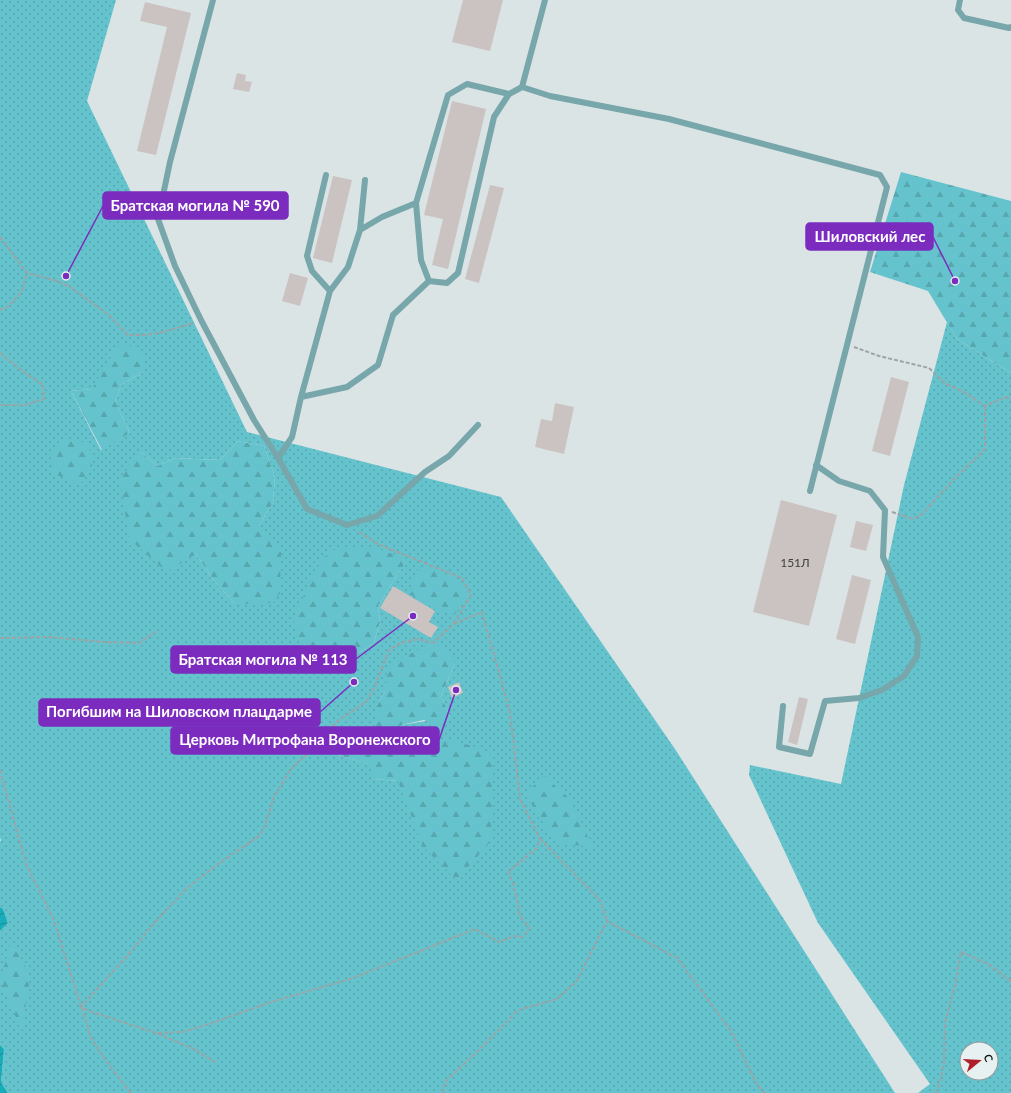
<svg xmlns="http://www.w3.org/2000/svg" width="1011" height="1093" font-family="Lato,sans-serif">
<style>
.grass{fill:url(#grass-dots);fill-rule:evenodd}
.forest{fill:url(#forest-firs)}
.water{fill:url(#water-waves)}
.building{fill:#cbc2c2}
.lines{fill:none;stroke-linecap:round;stroke-linejoin:round}
.path{stroke:#9da4a5;stroke-width:2;stroke-dasharray:4 2;stroke-linecap:butt}
.lane{stroke:#77a6ab;stroke-width:6}
.labels{text-anchor:middle;stroke-width:3.5;stroke-linejoin:round;paint-order:stroke}
.number-label{font-size:12px;fill:#414141}
.leader{fill:none;stroke:#7b2cbf;stroke-width:1.5}
.callout-dot{fill:#7b2cbf;stroke:#e8f1f2;stroke-width:1.5}
.callout{fill:#7b2cbf;stroke:#7b2cbf;stroke-width:1.5}
.callout-label{font-size:15px;text-anchor:middle;font-weight:bold;fill:#fff}
</style>
<defs>
<pattern id="grass-dots" width="8" height="8" patternUnits="userSpaceOnUse"><rect width="8" height="8" fill="#65c3cd"/><path d="M2 2h.1M6 6h.1" fill="none" stroke="#57a7af" stroke-width="1.8" stroke-linecap="round"/></pattern>
<pattern id="forest-firs" width="22" height="20" patternUnits="userSpaceOnUse"><rect width="22" height="20" fill="#65c3cd"/><path d="M5 1l3.5 6h-7zM16 11l3.5 6h-7z" fill="#57a7af"/></pattern>
<pattern id="water-waves" width="16" height="10" patternUnits="userSpaceOnUse"><rect width="16" height="10" fill="#19acb9"/><path d="M0 5q4-4 8 0t8 0" fill="none" stroke="#158b95"/></pattern>
</defs>
<rect width="100%" height="100%" fill="#dbe4e5"/>
<path class="grass" d="M0,0H116L87,101L247,432L501,497L675,749L895,1093H8L1,1082L4,1049L0,1045V931L8,923L3,909L0,907V842L1,840L0,838ZM144,372L122,384L115,401L130,433L101,450L71,391L92,389ZM238,441L264,446L275,477L273,503L259,525L235,604L215,582L196,554L140,451L157,466L175,458L220,460ZM403,566L378,606L380,622L374,643L328,673ZM455,664L441,695L450,717L401,725L376,707L385,692ZM366,731L389,738L421,736L398,781L373,779L372,765L338,755Z
M947,322L957,339L1011,373V1093H918L930,1084L818,923L749,775L750,765L841,784L904,485ZM967,1049H991V1073H967Z"/>
<path class="forest" d="M901,172L1011,201V373L957,339L928,291L870,272Z
M120,342L143,351L144,372L122,384L115,401L130,433L102,450L71,391L92,389Z
M64,437L89,444L92,465L80,485L52,473L51,451Z
M238,441L264,446L275,477L273,503L259,525L281,549L280,593L273,603L235,604L215,582L196,554L167,572L129,539L120,479L140,451L157,466L175,458L220,460Z
M375,548L404,558L403,566L378,606L380,622L374,643L328,673L305,660L293,619L315,571L330,550Z
M419,568L434,569L461,582L469,595L455,614L435,609L408,593Z
M433,643L453,654L455,664L441,695L450,717L441,728L424,720L401,725L393,734L376,727V707L385,692L388,664Z
M366,731L389,738L421,736L459,742L490,752L493,768L491,841L457,880L423,847L398,781L372,779L371,765L338,755Z
M544,776L569,798L593,847L556,843L525,794Z
M12,939L30,977L22,1031L0,981Z"/>
<path class="water" d="M0,907L3,909L8,923L0,931Z
M0,1045L4,1049L1,1082L8,1093H0Z"/>
<path class="building" d="M463,0H503L490,51L452,42Z
M145,2L191,13L156,155L137,151L167,27L140,21Z
M237,73L246,75L245,81L252,82L249,92L233,89Z
M452,101L486,109L448,269L432,265L443,219L424,215Z
M333,176L352,180L332,263L313,258Z
M490,185L504,188L479,283L465,279Z
M290,273L308,278L300,306L282,301Z
M891,377L909,382L890,456L872,451Z
M555,403L574,407L564,454L535,447L541,419L552,421Z
M781,500L837,515L809,626L753,612Z
M856,521L873,525L866,551L850,547Z
M852,575L871,580L855,644L836,639Z
M393,586L435,611L429,622L438,627L431,638L380,608Z
M459,682L463,693L452,698L448,687Z
M799,697L808,699L797,745L788,742Z"/>
<g class="lines">
<path class="path" d="M0,237L27,273L57,281L70,287L109,315L128,335H145L163,332L194,323
M0,310L8,307L22,291L27,273
M854,347L879,356L929,368L946,384L962,391L985,406L1006,397L1011,399
M0,353L21,370L43,385L44,399L25,405H0
M892,512L913,519L922,514L953,480L985,449V406
M0,638L50,637L103,642L139,643L157,631
M0,770L26,864L53,918L86,1022L91,1038L104,1058L129,1091L132,1093
M540,839L600,900L607,921
M158,1033L183,1032L206,1025L271,1002L353,978L475,929L499,942L515,936L523,937L529,928L520,916L515,891L509,871L536,849L540,839L520,799L510,712L482,612L454,624
M215,1062L194,1049L156,1033L89,1011L81,1007L126,957L157,920L186,889L218,864L259,836L265,826L274,797L290,770L307,754L323,740L335,723L367,701L374,688L389,650L401,643L418,639L433,643L453,625L471,595L462,578L380,545L357,531
M443,1093L445,1082L484,1045L518,1010L557,999L576,982L607,921L677,958L731,1031L757,1085L765,1093
M936,1093L938,1088L944,1065L945,1022L955,986L961,952L990,965L1011,982"/>
<path class="lane" d="M213,0L170,162L158,219L175,266L201,320L254,420L278,458L292,437L301,397L330,291L348,267L360,230L365,180
M545,0L522,87L550,96L669,119L880,175L887,187L810,491
M960,0L958,10L964,18L1009,28L1011,27
M326,175L307,256L312,271L330,291
M360,230L382,217L416,203L448,95L467,84L509,94L522,87
M429,281L447,283L458,273L494,117L509,94
M301,397L347,387L378,365L393,315L429,281L421,260L416,203
M278,458L307,509L347,525L377,516L425,472L449,456L478,425
M783,706L779,747L810,754L825,701L859,698L882,690L904,676L917,656L918,637L883,557L885,510L870,491L839,481L816,465"/>
</g>
<g class="labels">
<g class="number-label">
<text x="795" y="567">151Л</text>
</g>
</g>
<path class="leader" d="M66 276L103 206M955 281L933 237M413 616L356 659M354 682L320 712M456 690L439 740"/>
<g class="callout-dot">
<circle cx="66" cy="276" r="4"/>
<circle cx="955" cy="281" r="4"/>
<circle cx="413" cy="616" r="4"/>
<circle cx="354" cy="682" r="4"/>
<circle cx="456" cy="690" r="4"/>
</g>
<g class="callout">
<rect x="103" y="192" width="185" height="27" rx="4"/>
<rect x="806" y="223" width="127" height="27" rx="4"/>
<rect x="171" y="646" width="185" height="27" rx="4"/>
<rect x="39" y="699" width="281" height="27" rx="4"/>
<rect x="171" y="727" width="268" height="27" rx="4"/>
</g>
<g class="callout-label">
<text x="195" y="211">Братская могила № 590</text>
<text x="870" y="242">Шиловский лес</text>
<text x="263" y="665">Братская могила № 113</text>
<text x="179" y="717">Погибшим на Шиловском плацдарме</text>
<text x="305" y="745">Церковь Митрофана Воронежского</text>
</g>
<g transform="translate(979 1061) rotate(72)"><circle r="19" fill="#e8f1f2" stroke="#93999a"/>
<path d="M0-3L7 15L0 10L-7 15Z" fill="#b01e29"/>
<text y="-6" font-size="11" font-weight="bold" text-anchor="middle" fill="#131616">С</text>
</g>
</svg>
